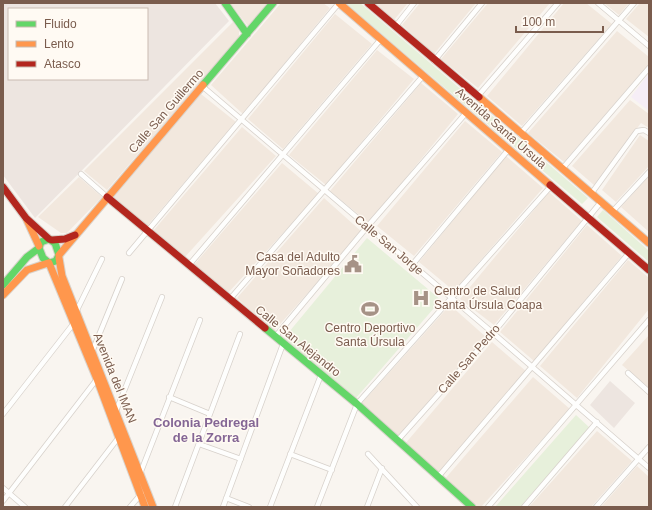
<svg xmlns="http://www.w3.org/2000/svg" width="652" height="510" font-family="Helvetica,sans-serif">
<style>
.residential{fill:#f2e8de}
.industrial{fill:#ede5e0;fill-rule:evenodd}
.education{fill:#f6eef6}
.green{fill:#e7f0db}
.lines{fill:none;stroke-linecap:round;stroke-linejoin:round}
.street-casing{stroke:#d7d1cb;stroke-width:6}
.fast-casing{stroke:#d9d2cb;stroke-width:9}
.slow-casing{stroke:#d9d2cb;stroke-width:9}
.jam-casing{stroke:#d9d2cb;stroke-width:9}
.street{stroke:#fefefd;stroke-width:4.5}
.fast{stroke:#63d668;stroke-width:7}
.slow{stroke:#ff974d;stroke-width:7}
.jam{stroke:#b3261e;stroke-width:7}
.labels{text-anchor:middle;stroke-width:3;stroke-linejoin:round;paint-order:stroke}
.street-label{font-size:12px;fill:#7a5c4d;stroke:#fffaf3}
.poi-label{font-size:12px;fill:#7a5c4d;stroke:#fffaf3;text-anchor:end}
.neighbourhood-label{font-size:13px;font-weight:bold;fill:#846695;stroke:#fffaf3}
</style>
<rect width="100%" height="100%" fill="#f9f5f0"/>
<path class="residential" d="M230,3H267L248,26Z
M281,3H323L330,8L243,114L211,85Z
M373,3H408L394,20Z
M420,3H476L434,54L402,25Z
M488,3H550L478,88L441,59Z
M564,3H586L612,24L522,126L487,96Z
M604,3H629L619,15Z
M640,3H649V37L626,19Z
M335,14L372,44L283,149L248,119Z
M233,22L239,31V37L107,190L84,171Z
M617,31L649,57V64L564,162L528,133Z
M377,50L414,79L326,185L289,155Z
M421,83L458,114L369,223L330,191Z
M201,94L236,122L147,226L114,197Z
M630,100L649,114V128L641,123L594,185L572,166Z
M465,121L502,152L414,256L377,226Z
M242,127L276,156L185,257L154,230Z
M640,135L649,141V166L616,202L602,190Z
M506,156L543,188L454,291L419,262Z
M282,163L319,194L227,294L193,266Z
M649,176V232L621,207Z
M79,177L102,197L67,233H61L38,217Z
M549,192L582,221L494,325L460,299Z
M324,198L362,232L274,331L237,298Z
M587,225L622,256L534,361L500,332Z
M628,260L649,278V309L577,398L540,366Z
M450,305L486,337L397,438L361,404Z
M649,335V388L622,365Z
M492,342L527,372L438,474L404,445Z
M533,377L570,409L481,507H477L444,480Z
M597,431L632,461L591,507H529Z
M637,466L649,477V507H601Z"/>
<path class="industrial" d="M3,3H215L229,21L35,218L3,175ZM9,9H147V79H9Z
M610,381L635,403L614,428L590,405Z"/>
<path class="education" d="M649,73V111L631,97Z"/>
<path class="green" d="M345,3H360L588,198L582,204Z
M603,210L649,251V262L597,217Z
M367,238L441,300L356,398L284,338Z
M576,415L590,428L520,507H495Z"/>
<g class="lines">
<g class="street-casing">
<path id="street" d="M598,3L649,46
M395,27L414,3
M434,61L482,3
M202,86L493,333L649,468
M477,97L558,3
M520,134L634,3
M562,169L649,68
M81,174L107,197
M591,194L637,131L644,130L649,133
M612,212L649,172
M129,253L339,3
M189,265L381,39
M412,265L509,149
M230,299L423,76
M76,312L102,259
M275,337L367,227L466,113
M92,352L122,279
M628,373L649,392
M169,397L210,414
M114,413L116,411L162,297
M3,414L74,323
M397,441L493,333L601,202
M199,444L241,459
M290,454L332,470
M368,454L417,507
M140,474L200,320
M438,477L629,253
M3,488L25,507
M226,498L249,507
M3,501L97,379
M65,507L119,437
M130,507L142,493
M175,507L240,334
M223,507L283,344
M270,507L321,375
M317,507L357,404L551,186
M367,507L382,468
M488,507L649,320
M524,507L597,422
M596,507L649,447"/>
</g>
<g class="fast-casing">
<path id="fast" d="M225,3L247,34
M203,85L273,3
M49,239L55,243L59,255L56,261L49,263L43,258L39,248L41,242Z
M3,285L27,257L39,248
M265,328L357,404L472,507"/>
</g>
<g class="slow-casing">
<path id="slow" d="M339,3L550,185
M479,97L649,243
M27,220L39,246
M59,255L203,85
M59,258L62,276L153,507
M49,263L97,379L145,507
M3,295L27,270L48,263"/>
</g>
<g class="jam-casing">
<path id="jam" d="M368,3L479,97
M550,185L649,270
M3,187L26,218L49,239
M107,197L265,328
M52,240L65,239L75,235"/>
</g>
<use href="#street" class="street"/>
<use href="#fast" class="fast"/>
<use href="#slow" class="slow"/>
<use href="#jam" class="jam"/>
</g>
<defs>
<g id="civic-bare" transform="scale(1.38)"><path d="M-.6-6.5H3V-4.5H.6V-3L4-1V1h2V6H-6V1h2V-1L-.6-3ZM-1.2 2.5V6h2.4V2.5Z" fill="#a69286" stroke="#fffaf3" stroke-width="2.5" paint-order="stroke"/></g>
<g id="hospital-bare" transform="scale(1.38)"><path d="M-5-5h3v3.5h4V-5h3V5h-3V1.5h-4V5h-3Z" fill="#a69286" stroke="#fffaf3" stroke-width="2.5" paint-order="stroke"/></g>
<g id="stadium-bare" transform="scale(1.38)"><path d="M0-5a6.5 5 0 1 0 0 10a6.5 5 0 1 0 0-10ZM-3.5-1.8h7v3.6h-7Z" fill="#a69286" stroke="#fffaf3" stroke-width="2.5" paint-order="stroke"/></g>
</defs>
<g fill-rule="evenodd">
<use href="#civic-bare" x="353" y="264"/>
<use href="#hospital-bare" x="421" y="298"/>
<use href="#stadium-bare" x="370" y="309"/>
</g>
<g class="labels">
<g class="street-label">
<text transform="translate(166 111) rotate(-49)" y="4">Calle San Guillermo</text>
<text transform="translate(501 128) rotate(41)" y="4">Avenida Santa Úrsula</text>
<text transform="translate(389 245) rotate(40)" y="4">Calle San Jorge</text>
<text transform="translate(298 341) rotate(39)" y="4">Calle San Alejandro</text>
<text transform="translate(469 359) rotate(-49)" y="4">Calle San Pedro</text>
<text transform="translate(115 378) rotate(68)" y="4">Avenida del IMAN</text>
</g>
<g class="poi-label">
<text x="340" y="261">Casa del Adulto<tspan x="340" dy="14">Mayor Soñadores</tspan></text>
<text x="434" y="295" text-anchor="start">Centro de Salud<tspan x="434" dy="14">Santa Úrsula Coapa</tspan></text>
<text x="370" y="332" text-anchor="middle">Centro Deportivo<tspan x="370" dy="14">Santa Úrsula</tspan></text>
</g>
<g class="neighbourhood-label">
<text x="206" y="427">Colonia Pedregal<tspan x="206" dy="15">de la Zorra</tspan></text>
</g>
</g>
<rect width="652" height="510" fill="none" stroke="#7a5c4d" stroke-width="8"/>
<rect x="8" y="8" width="140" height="72" fill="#fffaf3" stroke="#cabbb1"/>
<rect x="16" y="21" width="20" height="6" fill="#63d668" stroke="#cabbb1"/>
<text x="44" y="28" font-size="12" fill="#7a5c4d">Fluido</text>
<rect x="16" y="41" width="20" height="6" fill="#ff974d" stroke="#cabbb1"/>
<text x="44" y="48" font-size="12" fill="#7a5c4d">Lento</text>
<rect x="16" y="61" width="20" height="6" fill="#b3261e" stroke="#cabbb1"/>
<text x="44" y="68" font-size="12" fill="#7a5c4d">Atasco</text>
<path d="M516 26v6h87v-6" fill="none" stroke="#7a5c4d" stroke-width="2"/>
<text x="522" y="26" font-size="12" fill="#7a5c4d" stroke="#fffaf3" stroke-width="3" paint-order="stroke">100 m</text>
</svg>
